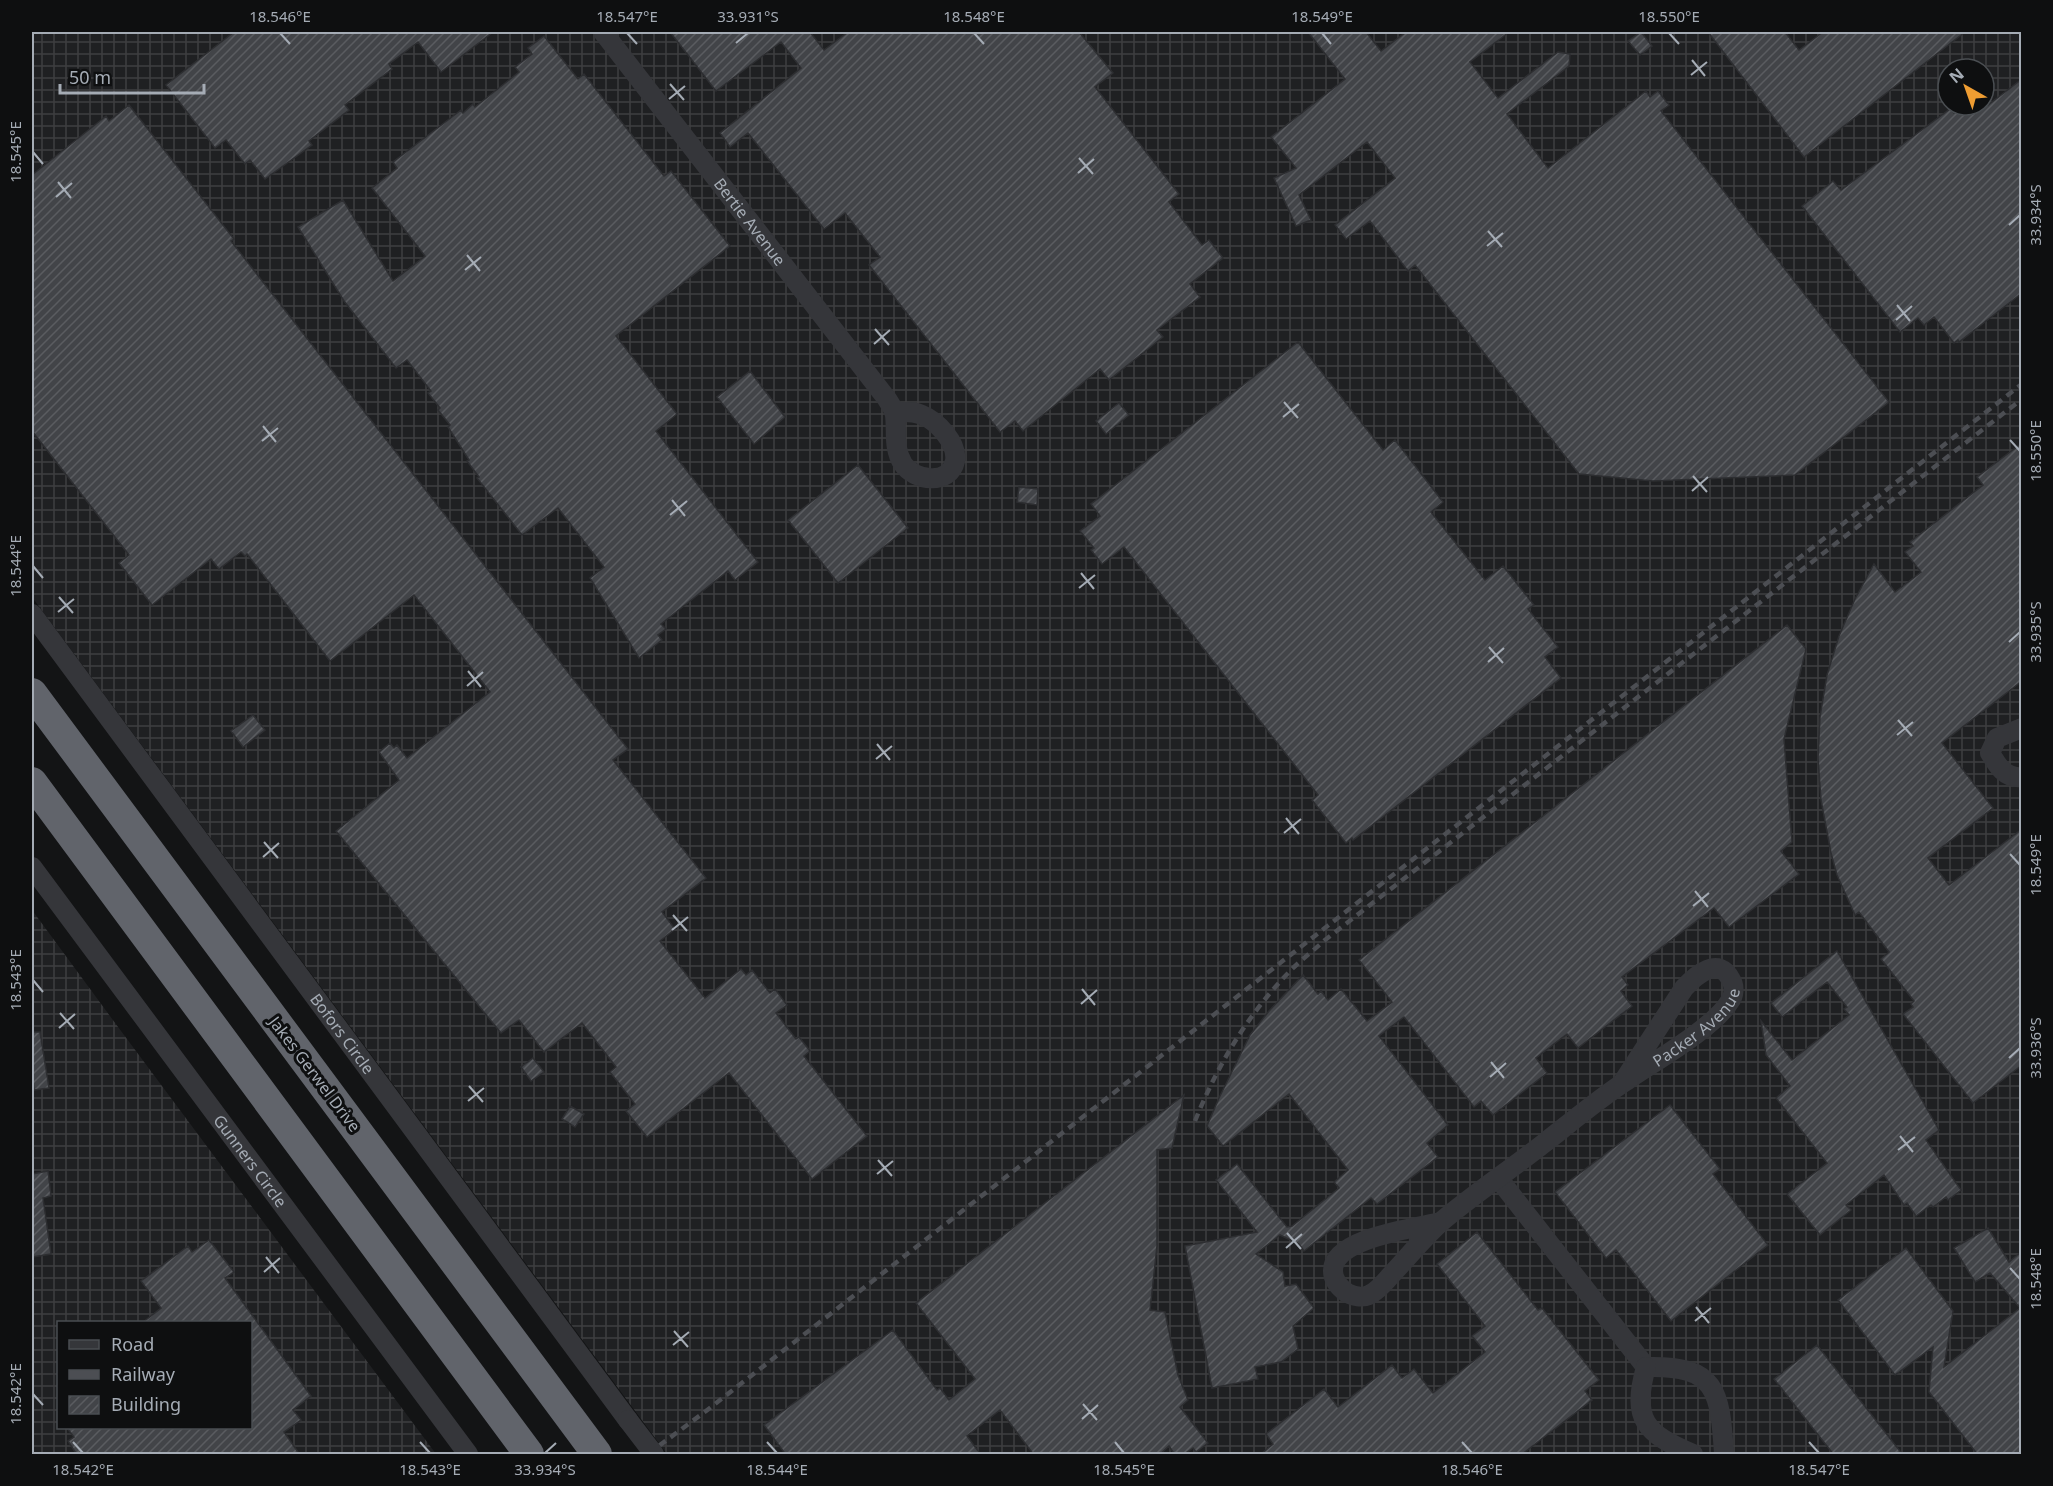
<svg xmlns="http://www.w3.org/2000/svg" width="2053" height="1486" font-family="'Noto Sans',sans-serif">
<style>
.industrial{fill:url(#industrial-grid);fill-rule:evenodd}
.building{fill:url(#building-hatch);stroke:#2d2e31;stroke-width:1.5}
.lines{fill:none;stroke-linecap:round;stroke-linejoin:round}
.minor{stroke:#35363a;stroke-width:20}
.highway{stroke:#61646b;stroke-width:30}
.rail{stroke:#4c4e53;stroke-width:4.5;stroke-dasharray:8 6;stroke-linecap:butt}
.minor-bridge{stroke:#35363a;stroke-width:20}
.ticks{fill:none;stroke:#a5acb5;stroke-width:2}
.labels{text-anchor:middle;stroke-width:6;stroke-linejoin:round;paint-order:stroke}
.street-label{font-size:16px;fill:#a5acb5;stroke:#0e0f10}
.neatline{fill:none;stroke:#a5acb5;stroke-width:2}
.ticks-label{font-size:15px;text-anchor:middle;fill:#a5acb5}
</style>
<defs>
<pattern id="industrial-grid" width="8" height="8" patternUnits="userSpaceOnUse" patternTransform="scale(1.5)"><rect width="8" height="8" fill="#1f2022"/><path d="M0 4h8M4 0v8" fill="none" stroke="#3d3e40"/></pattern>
<pattern id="building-hatch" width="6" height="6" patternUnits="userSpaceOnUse" patternTransform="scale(1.5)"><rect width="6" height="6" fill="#424448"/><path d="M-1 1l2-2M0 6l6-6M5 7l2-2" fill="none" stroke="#5a5c60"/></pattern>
</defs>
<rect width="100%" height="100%" fill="#131415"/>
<path class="industrial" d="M32,32H2021V1454H667L32,597ZM1948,69H1984V105H1948Z
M32,910L121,1031L436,1454H32ZM58,1322H250V1428H58Z"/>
<path class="building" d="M234,32H493L441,72L418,42L389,64L392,69L345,105L349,110L309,141L312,145L265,179L250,160L245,164L226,140L215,148L166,85Z
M670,32H810L824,50L848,32H1079L1113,73L1095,87L1179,194L1169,202L1202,245L1209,240L1223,258L1190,284L1200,297L1157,330L1163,337L1109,380L1100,369L1023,431L1015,421L1000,432L869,265L880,257L845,213L824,229L748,133L730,147L720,133L801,68L781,42L716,91Z
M1308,32H1366L1381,51L1406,32H1509L1470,62L1498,98L1558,52L1570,54L1569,66L1507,114L1548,168L1646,91L1650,97L1658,91L1669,105L1661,111L1889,402L1795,475L1653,481L1579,474L1415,265L1408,271L1370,221L1346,239L1335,225L1395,178L1367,142L1299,195L1311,220L1296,226L1274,178L1296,168L1271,137L1345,79Z
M1641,32L1652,46L1640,55L1628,41Z
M1708,32H1785L1799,50L1823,32H1965L1804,157Z
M544,36L578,79L584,74L664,176L671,171L730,246L616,336L677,414L656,431L758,562L735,580L728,571L661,624L666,629L658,635L662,640L639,658L590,578L604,567L558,508L522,535L477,478L479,477L467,461L469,460L448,427L450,425L438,410L440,408L428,393L431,391L407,360L396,368L344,301L298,227L343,200L393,281L425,256L372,188L397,168L393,162L461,110L463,113L473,104L475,107L519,72L515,67L532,54L528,48Z
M2022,79V293L1959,342L1958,340L1954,343L1934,317L1924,325L1918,318L1900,332L1802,206L1833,181L1841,190L1950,109L1954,113L1965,105H1988Z
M129,105L234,239L231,241L628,749L613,760L706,878L662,912L675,929L660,941L705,998L741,969L746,975L752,970L770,993L775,989L787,1005L776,1013L796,1039L799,1037L810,1051L804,1056L867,1136L812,1179L729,1073L647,1137L626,1111L635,1104L610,1072L616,1067L582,1023L544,1052L519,1020L501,1033L336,831L399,780L379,752L390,743L394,748L397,745L407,758L490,692L414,595L330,661L247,554L245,556L241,552L219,569L211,559L152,605L119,563L129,555L32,431V175L106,116L109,121Z
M1298,342L1383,450L1395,440L1443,502L1431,512L1485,580L1503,566L1534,605L1528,609L1558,647L1545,657L1561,678L1353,840L1352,838L1346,843L1312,800L1318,795L1124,547L1102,564L1091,550L1094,548L1080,531L1100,516L1091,504Z
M750,371L785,417L754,444L717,397Z
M1119,403L1129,415L1106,434L1096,421Z
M2022,443V681L1942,743L1993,808L1928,858L1949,885L2022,829V1065L1973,1103L1903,1014L1913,1007L1911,1004L1914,1001L1881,959L1889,952L1859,912L1855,915L1837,875L1831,853L1821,800L1818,758L1820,717L1827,675L1839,636L1855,599L1874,564L1895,592L1921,572L1905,552L1913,546L1910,542L1983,485L1977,477Z
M858,465L908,528L838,583L788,520Z
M1019,487L1038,489L1037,505L1017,502Z
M1787,625L1806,649L1784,739L1792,842L1781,851L1799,874L1729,927L1714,908L1622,977L1628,985L1621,991L1632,1006L1578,1048L1567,1034L1536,1058L1547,1073L1493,1115L1481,1101L1474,1107L1404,1017L1379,1036L1448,1125L1427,1143L1438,1157L1377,1204L1371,1198L1304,1251L1299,1244L1280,1235L1256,1254L1283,1272L1285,1286L1296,1284L1314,1308L1293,1326L1298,1349L1281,1362L1255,1367L1258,1379L1212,1388L1185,1246L1257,1232L1216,1180L1237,1164L1287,1227L1292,1226L1339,1188L1334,1182L1348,1170L1289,1094L1223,1146L1207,1126L1219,1098L1250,1035L1269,1011L1303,975L1318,994L1321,991L1328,1000L1341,989L1367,1021L1392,1002L1359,960Z
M253,715L265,730L243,747L231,731Z
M1837,951L1939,1130L1926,1140L1961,1190L1948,1200L1946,1197L1933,1207L1931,1205L1916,1216L1907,1203L1904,1205L1884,1175L1846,1205L1851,1210L1820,1235L1787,1194L1827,1163L1776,1098L1790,1086L1766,1055L1761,1021L1792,1060L1849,1015L1844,1009L1847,1007L1827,982L1782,1017L1771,1003Z
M32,1032H40L49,1088L34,1090L32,1072Z
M533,1058L544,1072L531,1081L521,1067Z
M1184,1095L1172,1148L1157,1150V1246L1150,1310L1165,1312L1178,1375L1188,1400L1180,1407L1208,1443L1196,1452L1193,1448L1183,1455H1175L1169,1446L1159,1455H1034L1000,1410L967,1436L981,1455H786L764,1425L893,1330L937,1390L940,1388L949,1400L975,1379L916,1303Z
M1670,1105L1720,1169L1713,1174L1768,1245L1671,1321L1616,1250L1606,1258L1555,1192Z
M570,1106L584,1114L575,1127L562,1119Z
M48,1171L51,1196L43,1198L51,1254L32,1257V1174Z
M1988,1228L2009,1262L2022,1251V1455H1978L1929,1392L1933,1347L1895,1375L1838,1300L1906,1248L1953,1311L1944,1367L2020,1308L1990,1273L1975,1282L1954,1248Z
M1477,1232L1538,1310L1542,1308L1599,1380L1585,1391L1592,1400L1521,1455H1260L1273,1444L1266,1434L1324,1389L1338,1407L1392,1365L1402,1378L1414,1369L1433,1393L1485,1352L1472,1336L1485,1326L1437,1264Z
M209,1240L234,1272L225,1278L311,1396L293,1410L301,1420L284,1432L300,1455H77L68,1441L74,1437L67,1428H250V1323H142L161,1308L141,1281L188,1246L192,1252Z
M1817,1345L1903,1455H1834L1774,1379Z"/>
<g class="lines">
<g class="minor">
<path id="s1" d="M603,32L887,399C890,404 894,409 895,415C897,432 893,448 903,464C914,481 950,486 955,461C958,443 937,421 922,415C914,411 904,412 895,412"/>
<path id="s2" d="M32,614L628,1420"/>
<path d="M2022,728L1997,738L1990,753C1997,765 2005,779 2022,777"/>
<path id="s3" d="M32,867L468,1454"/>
<path d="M1498,1178L1646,1367"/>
<path id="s4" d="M1441,1222C1416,1228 1332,1238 1333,1271C1333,1280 1340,1288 1347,1293C1353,1296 1362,1298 1369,1295C1378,1291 1386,1281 1392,1274C1409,1256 1424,1237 1442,1221C1474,1194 1510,1170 1543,1144C1570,1123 1597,1100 1626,1081C1653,1062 1714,1028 1730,1001C1734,996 1735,986 1731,980C1719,955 1696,975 1684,988L1623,1082"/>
<path d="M1646,1367C1717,1365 1720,1391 1724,1454"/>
<path d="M1646,1367C1631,1420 1646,1434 1693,1454"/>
</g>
<path class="highway" d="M32,693L597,1454
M32,782L529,1454"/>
<path class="rail" d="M1195,1121C1218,1064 1248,1014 1291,970C1301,960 1314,950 1325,940L2022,399
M648,1454L706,1411L2022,384"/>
<path class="minor-bridge" d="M628,1420L654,1454"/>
</g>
<path class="ticks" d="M280,33L290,44M627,33L637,44M974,33L984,44M1322,33L1331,44M1669,33L1679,44M736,43L748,33M1692,60L1705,76M1691,75L1707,62M670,84L684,100M669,99L685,86M33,152L43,164M1079,158L1093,174M1078,173L1094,159M58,182L71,198M56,197L72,183M2009,225L2020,215M1488,231L1502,247M1487,246L1503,233M467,255L480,271M465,270L481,257M1897,305L1910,321M1896,320L1912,306M875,329L889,345M874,344L890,330M1284,402L1298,418M1283,417L1299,404M263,426L276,442M2010,440L2020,451M262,441L278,428M1693,476L1707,492M1692,491L1708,477M672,500L685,516M670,515L687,501M33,566L43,578M1081,573L1094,589M1079,588L1095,575M59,597L73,613M58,612L74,599M2009,642L2020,632M1489,647L1503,663M1488,662L1504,648M468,671L481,687M467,686L483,672M1898,720L1912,736M1897,735L1913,722M877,744L890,760M876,759L892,746M1286,818L1299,834M1284,833L1301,819M264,842L278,858M2010,854L2020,865M263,857L279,843M1695,891L1708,907M1693,906L1709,893M673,915L687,931M672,930L688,917M33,980L43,992M1082,989L1095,1005M1081,1004L1097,990M60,1013L74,1029M59,1028L75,1014M2009,1058L2020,1048M1491,1062L1504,1078M1490,1077L1506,1063M469,1086L483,1102M468,1101L484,1088M1900,1136L1913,1152M1898,1150L1915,1137M878,1160L892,1176M877,1174L893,1161M1287,1233L1301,1249M1286,1248L1302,1234M266,1257L279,1273M2010,1268L2020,1279M264,1272L280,1258M1696,1307L1709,1323M1695,1321L1711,1308M674,1331L688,1347M673,1345L689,1332M33,1394L43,1405M1083,1404L1097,1420M1082,1419L1098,1405M73,1442L83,1453M420,1442L430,1453M767,1442L777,1453M1115,1442L1124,1453M1462,1442L1472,1453M1809,1442L1819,1453M545,1453L556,1443"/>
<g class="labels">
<g class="street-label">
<text dy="6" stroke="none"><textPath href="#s1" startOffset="240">Bertie Avenue</textPath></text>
<text dy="6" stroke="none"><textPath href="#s4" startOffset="600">Packer Avenue</textPath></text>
<text dy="6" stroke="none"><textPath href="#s2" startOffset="522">Bofors Circle</textPath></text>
<text transform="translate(315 1074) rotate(53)" y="6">Jakes Gerwel Drive</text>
<text dy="6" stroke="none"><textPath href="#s3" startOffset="366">Gunners Circle</textPath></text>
</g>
</g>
<rect width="2053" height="1486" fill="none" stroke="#0e0f10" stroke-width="66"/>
<rect x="57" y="1321" width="195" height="108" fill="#0e0f10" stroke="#4a4e52" stroke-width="1.5"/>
<rect x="69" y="1340" width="30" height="9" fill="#35363a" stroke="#4a4e52" stroke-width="1.5"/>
<text x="111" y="1351" font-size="18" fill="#a5acb5">Road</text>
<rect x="69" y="1370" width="30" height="9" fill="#4c4e53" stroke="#4a4e52" stroke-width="1.5"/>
<text x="111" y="1381" font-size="18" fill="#a5acb5">Railway</text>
<rect x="69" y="1396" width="30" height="18" fill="url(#building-hatch)" stroke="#4a4e52" stroke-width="1.5"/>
<text x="111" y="1411" font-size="18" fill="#a5acb5">Building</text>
<g transform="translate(1966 87) rotate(320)"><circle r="28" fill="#0e0f10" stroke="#4a4e52" stroke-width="1.5"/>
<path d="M0-4.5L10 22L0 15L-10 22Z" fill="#ef9d32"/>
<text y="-9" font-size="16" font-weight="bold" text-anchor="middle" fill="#a5acb5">N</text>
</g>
<path d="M60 84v9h144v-9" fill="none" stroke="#a5acb5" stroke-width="3"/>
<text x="69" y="84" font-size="18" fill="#a5acb5" stroke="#0e0f10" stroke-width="4.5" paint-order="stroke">50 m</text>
<rect x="33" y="33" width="1987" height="1420" class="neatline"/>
<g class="ticks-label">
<text x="280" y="22">18.546°E</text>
<text x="627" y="22">18.547°E</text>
<text x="748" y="22">33.931°S</text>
<text x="974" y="22">18.548°E</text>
<text x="1322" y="22">18.549°E</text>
<text x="1669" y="22">18.550°E</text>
<text transform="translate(16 152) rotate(-90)" y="5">18.545°E</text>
<text transform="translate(2036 215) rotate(-90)" y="5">33.934°S</text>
<text transform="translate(2036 451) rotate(-90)" y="5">18.550°E</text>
<text transform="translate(16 566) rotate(-90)" y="5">18.544°E</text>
<text transform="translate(2036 632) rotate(-90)" y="5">33.935°S</text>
<text transform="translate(2036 865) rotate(-90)" y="5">18.549°E</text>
<text transform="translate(16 980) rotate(-90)" y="5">18.543°E</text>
<text transform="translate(2036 1048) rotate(-90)" y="5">33.936°S</text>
<text transform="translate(2036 1279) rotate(-90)" y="5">18.548°E</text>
<text transform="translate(16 1394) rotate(-90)" y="5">18.542°E</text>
<text x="83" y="1475">18.542°E</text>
<text x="430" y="1475">18.543°E</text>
<text x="545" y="1475">33.934°S</text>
<text x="777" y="1475">18.544°E</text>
<text x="1124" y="1475">18.545°E</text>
<text x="1472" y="1475">18.546°E</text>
<text x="1819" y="1475">18.547°E</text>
</g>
</svg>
